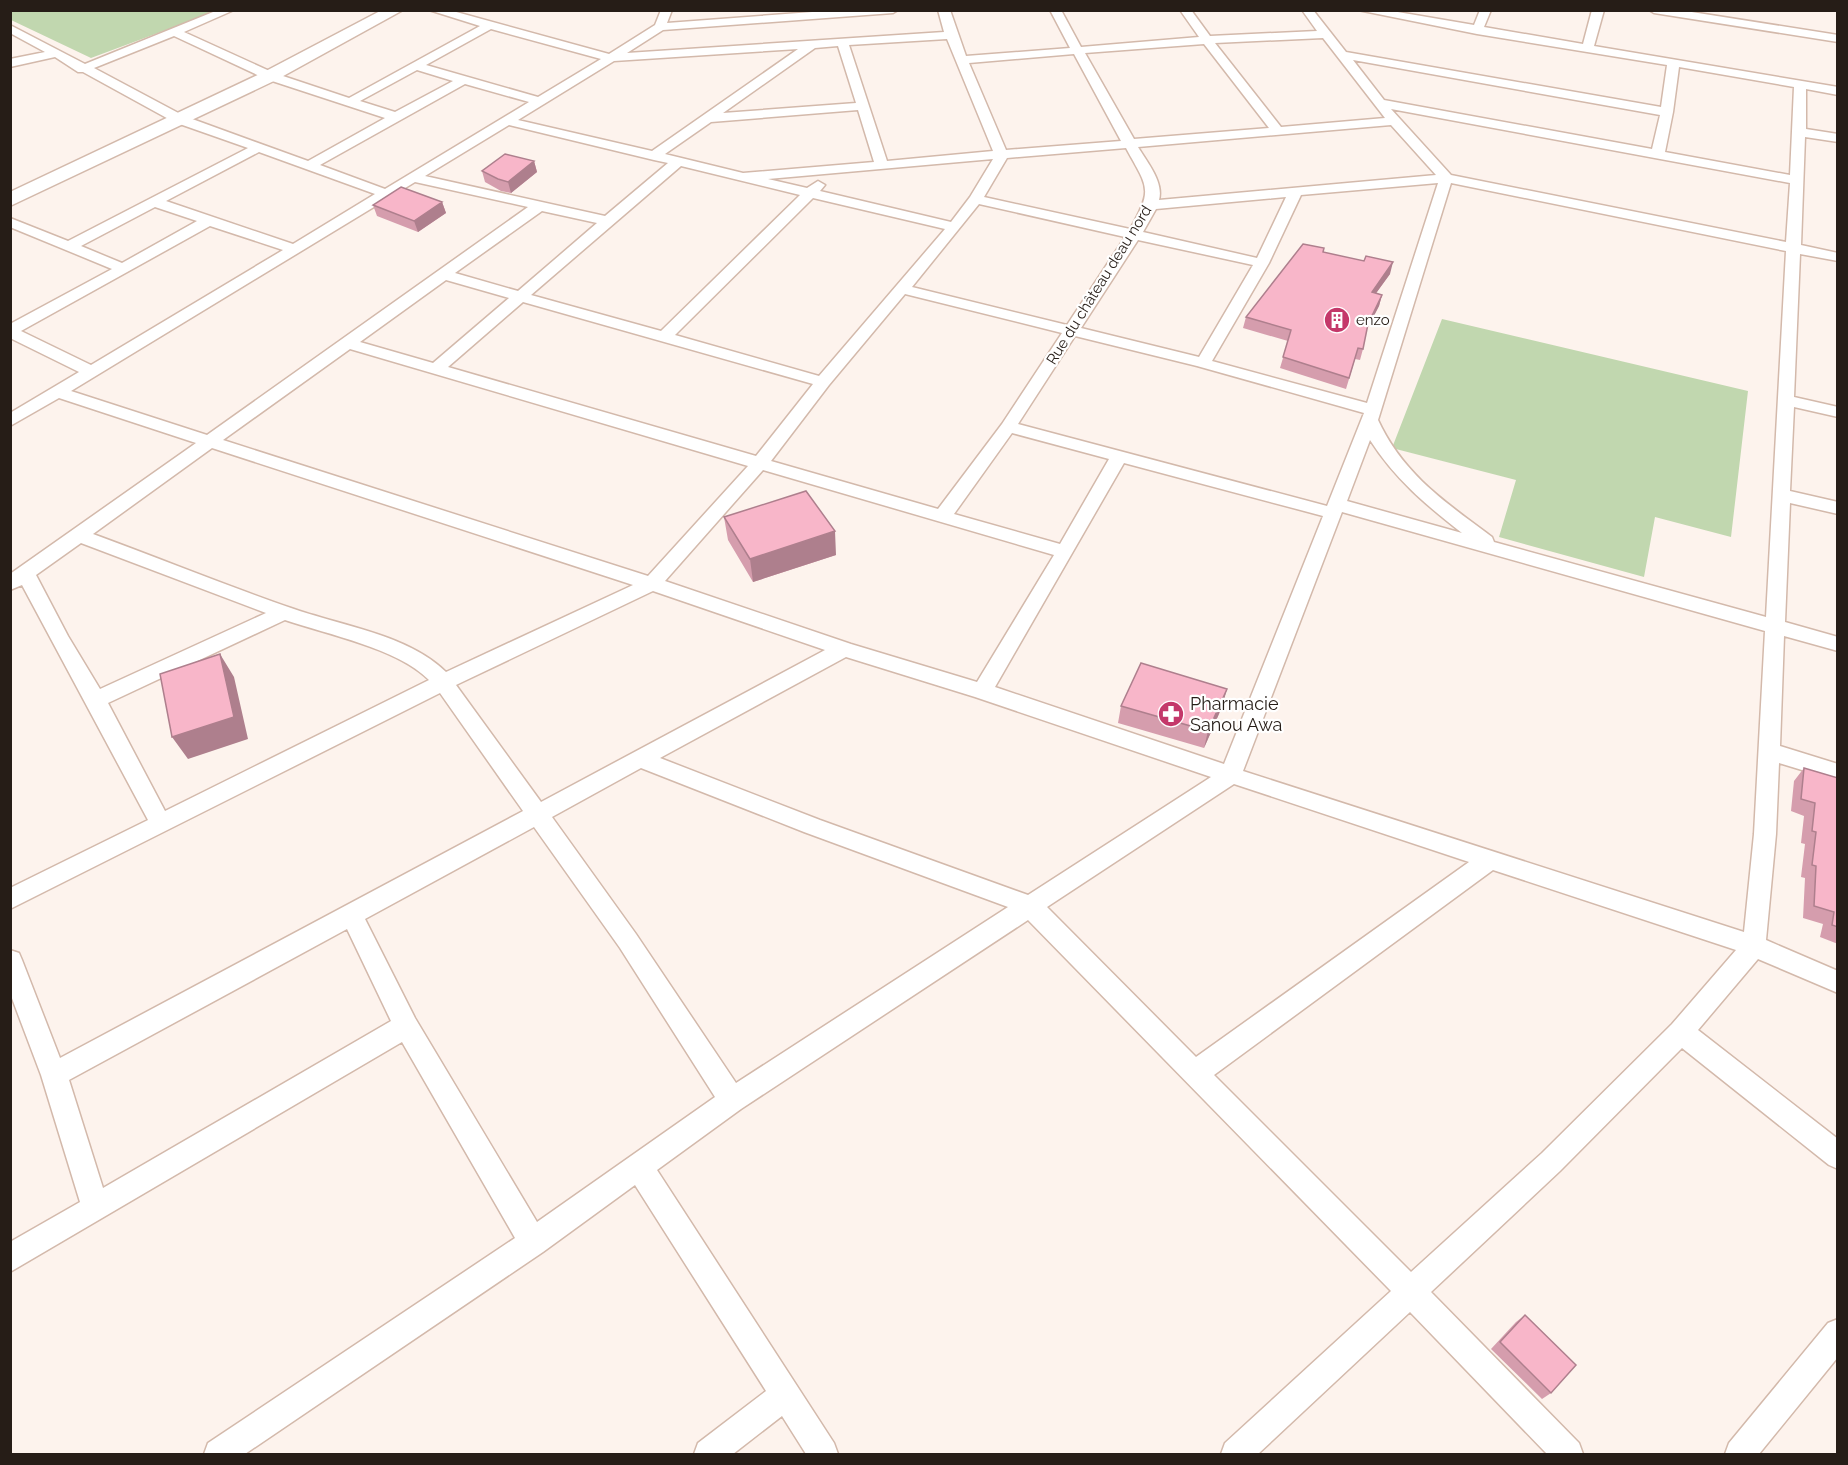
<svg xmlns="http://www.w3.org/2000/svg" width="1848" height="1465" font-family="Raleway,sans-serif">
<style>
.green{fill:#c1d7af}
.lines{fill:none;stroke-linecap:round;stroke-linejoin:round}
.minor-casing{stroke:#d3b9ab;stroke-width:3}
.secondary-casing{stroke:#d3b9ab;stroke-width:3}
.minor{fill:#fff;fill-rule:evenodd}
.secondary{fill:#fff;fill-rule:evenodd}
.wall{fill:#d59dad}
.shaded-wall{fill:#ae7f8d}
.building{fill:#f8b6c9;stroke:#ae7f8d;stroke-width:1.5}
.labels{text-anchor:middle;stroke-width:4.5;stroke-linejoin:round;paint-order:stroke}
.far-street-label{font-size:15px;fill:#261d17;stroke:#fff}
.far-poi-label{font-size:15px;fill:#261d17;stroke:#fff;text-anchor:start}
.poi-label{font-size:18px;fill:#261d17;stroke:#fff;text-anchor:start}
</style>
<rect width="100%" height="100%" fill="#fdf3ed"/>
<path class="green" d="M11,10L217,11L91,58L11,20Z
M1442,319L1748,391L1731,537L1655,517L1644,577L1499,537L1516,480L1392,448Z"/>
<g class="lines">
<g class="minor-casing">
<path id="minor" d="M218,10H234L184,32L274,73L349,98L480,26L429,10H449L609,54L655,25L661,10H672L667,23L839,10H898L893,13L663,30L627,53L944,32L938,10H950L966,56L1070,48L1050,10H1061L1081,47L1199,37L1180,10H1191L1210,36L1317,31L1302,10H1313L1346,52L1661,107L1667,65L1477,34L1358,10H1386L1474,25L1480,10H1491L1484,27L1583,44L1592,10H1604L1594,46L1838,87V95L1806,89V129L1838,134V142L1805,137L1801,245L1838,253V261L1800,254L1794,397L1838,407V417L1794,407L1790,491L1838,502V514L1790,503L1785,622L1838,637V651L1784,636L1780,746L1838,764V781L1779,763L1776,834L1766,940L1838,971V993L1758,959L1698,1030L1838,1139V1169L1829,1165L1682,1048L1560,1171L1431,1292L1579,1443L1583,1454H1547L1410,1312L1258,1454H1221L1225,1443L1391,1291L1028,920L741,1109L657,1170L834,1443L838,1454H806L782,1416L733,1454H694L698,1443L766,1391L635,1185L543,1252L245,1454H204L208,1443L515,1238L402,1042L10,1272V1242L80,1202L41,1075L10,993V950L19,953L22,960L60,1058L523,811L440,693L10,909V888L148,820L22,585L10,590V574L196,443L59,398L10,426V413L79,372L10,338V324L112,269L10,227V218L68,241L248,148L174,122L83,72H78L55,57L10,67V59L45,52L10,33V25L85,64ZM491,29L601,59L538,97L426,65ZM174,36L266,79L385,118L308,161L184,116L94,68ZM1323,38L1385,118L1281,127L1215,43ZM947,39L993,151L887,161L849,45ZM1204,44L1269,128L1134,139L1085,53ZM838,46L856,103L723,113L815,48ZM798,49L652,151L518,120L614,61ZM1074,54L1121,141L1006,150L969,63ZM1353,60L1660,115L1652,149L1384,100ZM1679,67L1794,87L1790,175L1665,152L1673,112ZM417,70L453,81L395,112L360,101ZM465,84L529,102L385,189L320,165ZM1391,109L1790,183L1786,242L1451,175ZM858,110L874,162L743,173L665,154L711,122ZM509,125L654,160L668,163L605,216L425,176ZM1391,125L1436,175L1159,200C1164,182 1147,162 1138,147ZM1126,148C1147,187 1154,188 1130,229L984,197L1007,158ZM259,152L375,194L293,244L166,201ZM993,159L970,197L951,222L820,191L825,185L818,181L807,188L768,179ZM681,166L800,195L661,331L531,295ZM415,182L528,207L207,435L71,391ZM1438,183L1367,403L1212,361L1269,263L1301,195ZM1451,183L1786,251L1766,617L1494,542L1492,537C1445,502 1403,474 1378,420ZM1286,197L1257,258L1143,232L1156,209ZM813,198L945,229L819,376L675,335ZM979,204L1125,237L1067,325L912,287ZM155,207L197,221L122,263L81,246ZM542,211L597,223L518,291L455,273ZM210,226L283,250L91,365L21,331ZM1138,240L1253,265L1199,357L1081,328ZM446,280L509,298L433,363L360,342ZM905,294L1062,333L1002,424L938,509L771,461L829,385ZM523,302L813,384L756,456L448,367ZM1075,336L1197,366L1364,413L1327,506L1018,424ZM350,349L748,466L648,576L223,440ZM1012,433L1109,459L1060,544L954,514ZM1370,440C1395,479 1426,505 1462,533L1347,501ZM212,448L633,585L446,672C407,634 341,626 291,608C224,585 159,558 93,534ZM1124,463L1323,516L1224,764L995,687ZM763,470L1054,555L977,682L851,644L665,581ZM1342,512L1765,631L1754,834L1744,932L1243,771ZM81,543L266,613L100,689L68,636L36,575ZM653,591L825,650L541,802L456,685ZM285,620C329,635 397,648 429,680L165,811L108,703ZM846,657L975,697L1211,777L1028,895L820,820L660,758ZM641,768L804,832L1008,907L736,1083L636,934L552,817ZM1234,784L1469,862L1196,1057L1047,907ZM534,827L620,948L715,1097L537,1222L415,1018L365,919ZM1493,870L1736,950L1672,1024L1542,1153L1411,1272L1214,1075ZM347,929L391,1021L103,1188L69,1080Z
M1649,10H1679L1838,35V42L1654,13Z
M1838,1319V1357L1759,1454H1725L1729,1443L1828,1323Z"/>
</g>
<g class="secondary-casing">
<path id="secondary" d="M382,10H403L276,80L10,206V192L264,72Z"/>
</g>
<use href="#minor" class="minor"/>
<use href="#secondary" class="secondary"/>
</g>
<path class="wall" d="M534,161L537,172L511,193L501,191L485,182L482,171Z
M442,202L446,213L418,232L377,216L373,205Z
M1324,248V252L1390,274L1376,293L1382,295L1379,306L1366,331L1363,349L1360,360L1355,359L1346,389L1280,368L1288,341L1243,328L1246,317Z
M724,517L836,555L753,582L728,540Z
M1121,706L1222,707L1204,748L1118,723Z
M1804,768L1838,778V944L1820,937L1823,924L1803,918L1805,878L1801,877L1805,844L1801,843L1804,816L1791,811L1794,781Z
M1525,1315L1551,1393L1542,1399L1491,1349L1516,1322Z"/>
<path class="shaded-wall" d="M534,161L537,172L511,193L508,182Z
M442,202L446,213L418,232L414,221Z
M1393,262L1390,274L1369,303L1372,292Z
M1382,295L1379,306L1364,335L1368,324Z
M835,531L836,555L753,582L750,559Z
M220,654L234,677L248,739L188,759L172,737Z
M1227,689L1222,707L1204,748L1208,731Z"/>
<path class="building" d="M505,154L534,161L508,182L498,179L482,171Z
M401,187L442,202L414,221L373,205Z
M1303,244L1324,248L1323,252L1364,261L1366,256L1393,262L1372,292L1382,295L1368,324L1363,349L1358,348L1349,378L1283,357L1291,330L1246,317Z
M806,491L835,531L750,559L724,517Z
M220,654L234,717L172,737L160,674Z
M1141,663L1227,689L1208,731L1121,706Z
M1804,768L1838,778V927L1832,925L1834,912L1814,906L1816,866L1812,865L1816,832L1812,831L1815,803L1801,799Z
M1525,1315L1576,1365L1551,1393L1500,1342Z"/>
<defs>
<g id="building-disc" transform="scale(1.35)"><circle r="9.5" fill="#c4386a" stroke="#fff"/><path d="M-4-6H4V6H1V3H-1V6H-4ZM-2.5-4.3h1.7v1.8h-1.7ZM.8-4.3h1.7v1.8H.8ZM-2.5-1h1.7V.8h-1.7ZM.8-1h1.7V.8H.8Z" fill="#fff"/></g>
<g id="pharmacy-disc" transform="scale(1.35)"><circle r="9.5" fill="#c4386a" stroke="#fff"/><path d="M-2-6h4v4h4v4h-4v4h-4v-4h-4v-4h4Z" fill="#fff"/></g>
</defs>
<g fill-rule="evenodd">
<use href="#building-disc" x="1337" y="320"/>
<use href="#pharmacy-disc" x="1171" y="714"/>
</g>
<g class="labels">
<g class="far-street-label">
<text transform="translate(1099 285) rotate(-58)" y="5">Rue du château deau nord</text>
</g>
<g class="far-poi-label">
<text x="1356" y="325">enzo</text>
</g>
<g class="poi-label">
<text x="1190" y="710">Pharmacie<tspan x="1190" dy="21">Sanou Awa</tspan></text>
</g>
</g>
<rect width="1848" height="1465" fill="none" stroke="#261d17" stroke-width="24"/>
</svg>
